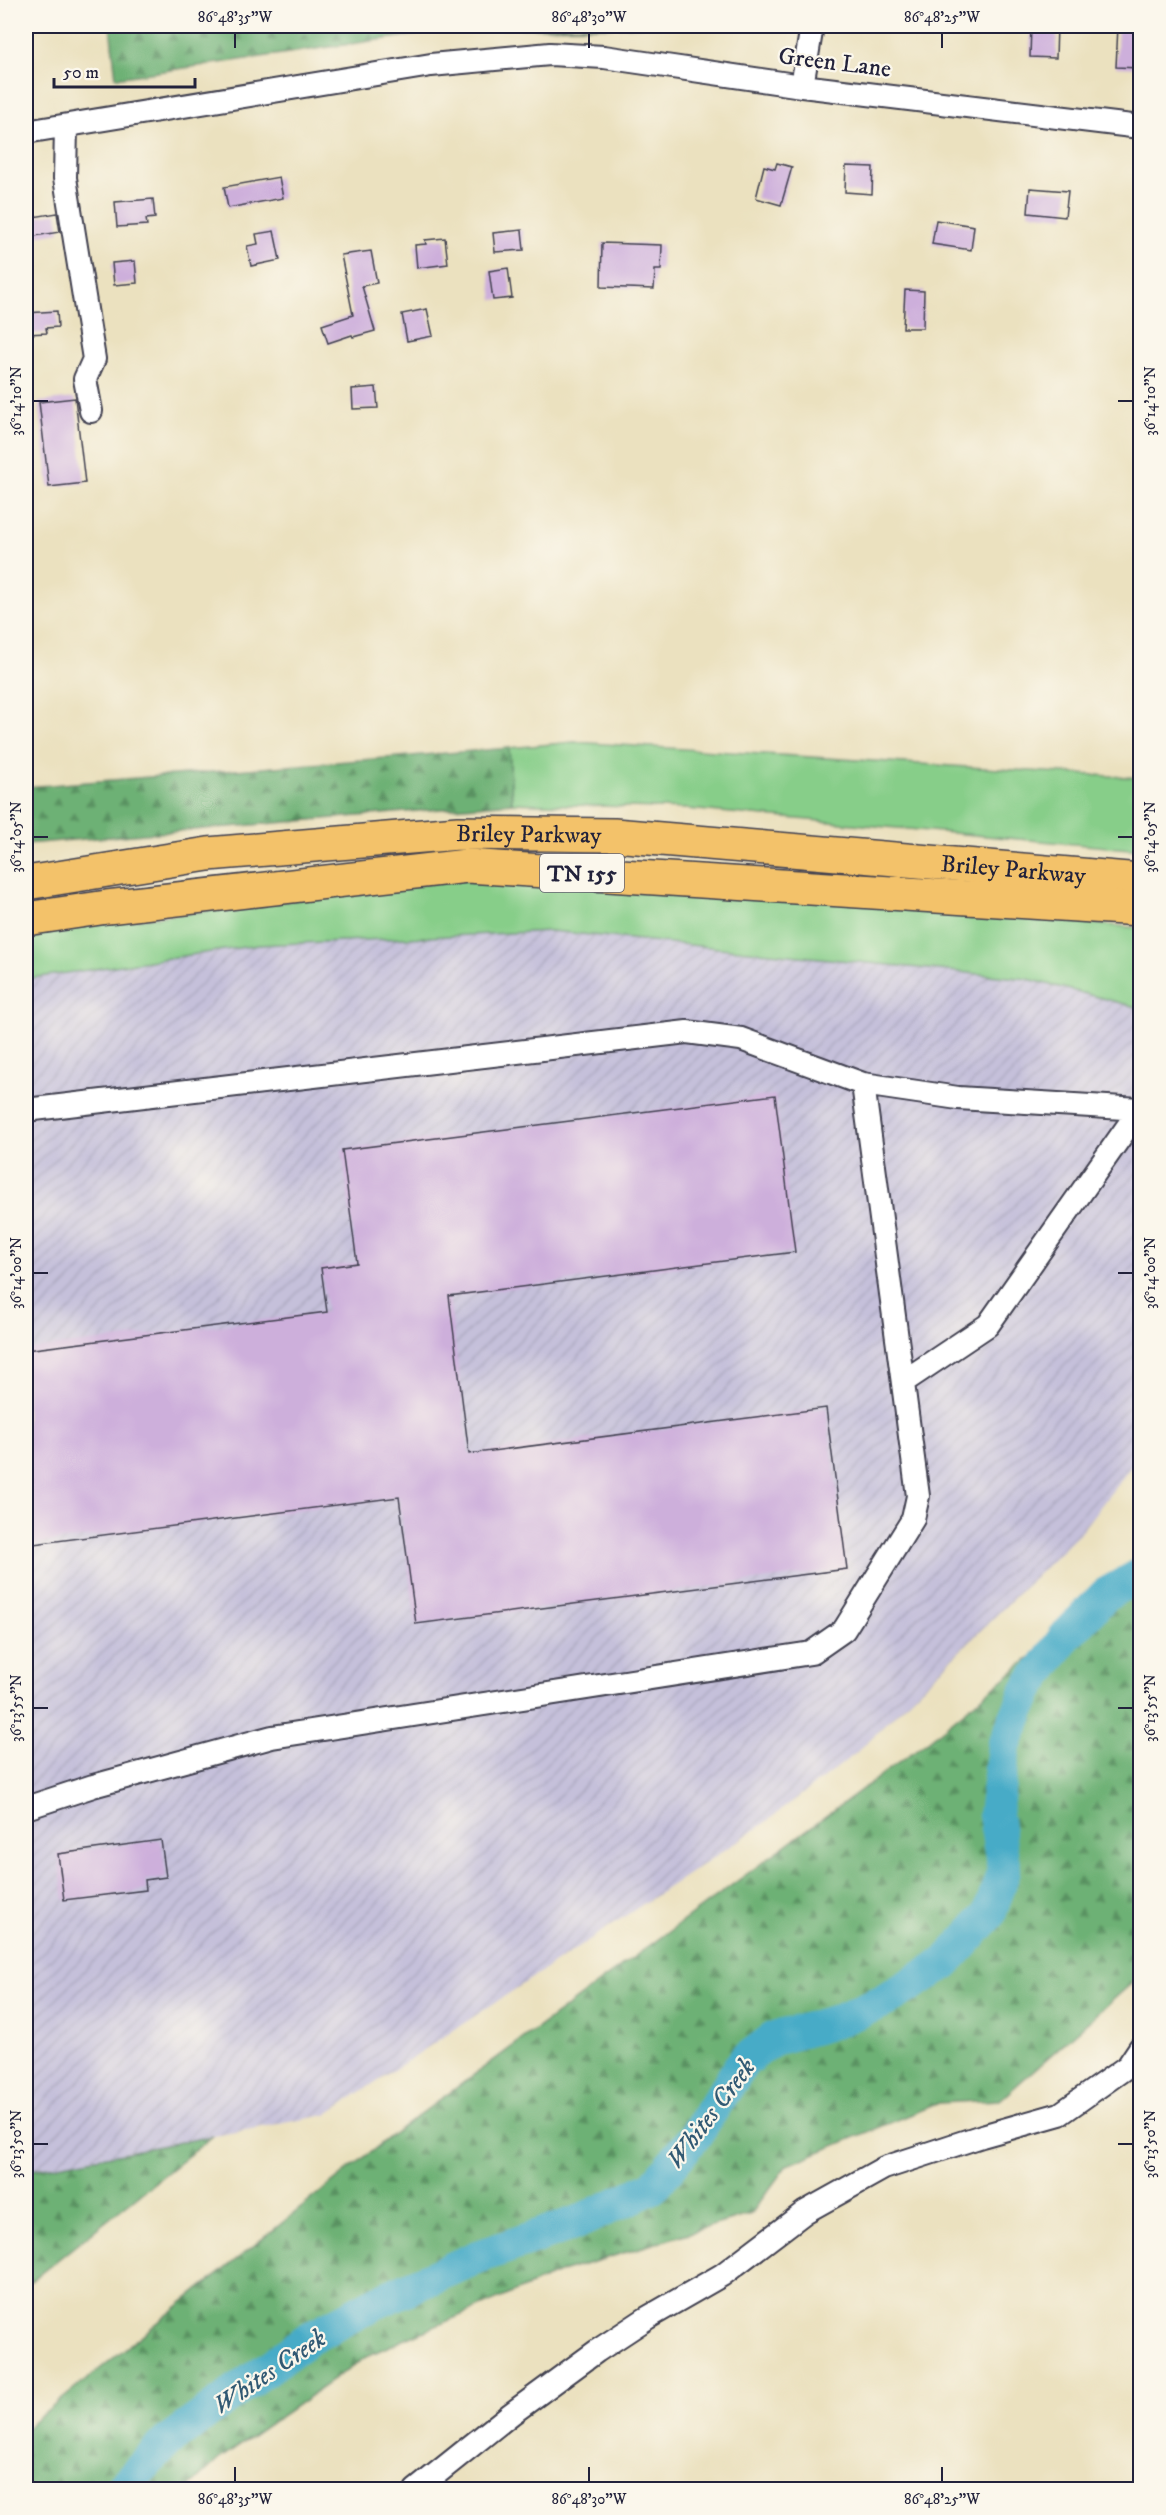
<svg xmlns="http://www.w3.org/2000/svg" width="1166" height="2515" font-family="'IM FELL DW Pica',serif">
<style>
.industrial{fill:url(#industrial-furrows)}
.green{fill:#87ce89;stroke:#547862;stroke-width:1.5}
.forest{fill:url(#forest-firs);stroke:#486a58;stroke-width:1.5}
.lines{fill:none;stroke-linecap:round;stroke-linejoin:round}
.river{stroke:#47abc7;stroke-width:34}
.building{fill:#cdafdb}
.minor-casing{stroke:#403f4f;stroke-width:26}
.highway-casing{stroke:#403f4f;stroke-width:36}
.minor{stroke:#fff;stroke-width:22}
.highway{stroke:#f3c26a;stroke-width:33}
.ticks{fill:none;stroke:#22223b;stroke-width:2}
.labels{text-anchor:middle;stroke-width:4.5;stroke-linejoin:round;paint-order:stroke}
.shield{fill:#fbf7ec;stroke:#636270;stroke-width:1.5}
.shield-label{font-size:22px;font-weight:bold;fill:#22223b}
.street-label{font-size:24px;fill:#22223b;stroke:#fbf7ec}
.water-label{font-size:26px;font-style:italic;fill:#315973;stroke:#fbf7ec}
.neatline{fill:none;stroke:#22223b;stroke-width:2}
.ticks-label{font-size:15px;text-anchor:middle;fill:#22223b}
</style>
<defs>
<pattern id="industrial-furrows" width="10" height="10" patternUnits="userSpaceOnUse" patternTransform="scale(1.5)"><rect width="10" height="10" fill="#c5c0da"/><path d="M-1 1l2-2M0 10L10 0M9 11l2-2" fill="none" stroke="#a9a5bc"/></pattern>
<pattern id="forest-firs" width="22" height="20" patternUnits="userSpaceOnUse" patternTransform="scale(1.5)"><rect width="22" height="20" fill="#6db175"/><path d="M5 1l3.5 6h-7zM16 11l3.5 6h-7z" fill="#599061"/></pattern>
</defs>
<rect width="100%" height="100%" fill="#fbf7ec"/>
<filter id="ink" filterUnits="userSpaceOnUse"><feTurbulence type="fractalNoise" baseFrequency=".0167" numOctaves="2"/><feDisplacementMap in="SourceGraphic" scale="12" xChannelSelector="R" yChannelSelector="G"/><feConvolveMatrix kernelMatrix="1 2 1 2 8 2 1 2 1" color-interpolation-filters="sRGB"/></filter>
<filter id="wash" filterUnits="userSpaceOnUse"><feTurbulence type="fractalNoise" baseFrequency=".008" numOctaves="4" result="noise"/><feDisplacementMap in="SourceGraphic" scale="24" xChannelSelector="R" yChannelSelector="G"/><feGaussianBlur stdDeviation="1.35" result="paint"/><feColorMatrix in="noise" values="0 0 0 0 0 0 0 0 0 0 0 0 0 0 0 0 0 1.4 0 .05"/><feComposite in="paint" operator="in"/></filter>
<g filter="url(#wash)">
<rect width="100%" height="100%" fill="#ebe1bf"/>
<path class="industrial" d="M551,931L1028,979L1140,1008V1455L1079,1534L855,1754L759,1827L326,2115L26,2171V979L259,945Z"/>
<path class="green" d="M574,742L1140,778V850L687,809L512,803L509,748Z
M467,879L648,883L1140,928V1008L1028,979L551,931L259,945L26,979V937L81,926Z"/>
<path class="forest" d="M110,26H661L454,29L116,78Z
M509,748L512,803L26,844V787Z
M1140,1568V1976L1000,2100L939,2103L787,2165L751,2214L561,2272L369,2355L218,2460L187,2489H26V2428L392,2135L929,1740Z
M213,2136L26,2285V2171Z"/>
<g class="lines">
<path class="river" d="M120,2490L168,2441L308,2339L373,2304L478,2257L578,2222L653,2187L694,2137L744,2061L773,2039L834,2022L886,2000L945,1963L989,1915L1004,1870L995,1815L1004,1746L1028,1689L1065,1637L1106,1594L1140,1575"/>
</g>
<g id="blocks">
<path class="building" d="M1031,26H1057L1056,58L1030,57Z
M1118,26L1140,27V68L1116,67Z
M777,163L792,167L781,205L756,198L764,166L775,169Z
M846,166L873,167L872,194L845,192Z
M279,177L283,198L228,208L224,187Z
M1030,188L1068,191L1065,217L1028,213Z
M153,199L155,218L146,219L147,225L117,227L115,202Z
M57,213L60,232L29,237L27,218Z
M936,220L974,226L971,250L932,244Z
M522,230L524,250L495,252L493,233Z
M274,231L280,260L251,266L247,246L258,244L256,234Z
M445,238L448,264L417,268L415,245L426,244L425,240Z
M602,243L662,245L661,270H655L654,289L601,287Z
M371,251L377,283L362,286L375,331L353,337L352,335L328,343L322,325L353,315L341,255Z
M135,261L137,283L114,285L112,263Z
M508,268L512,298L493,300L489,271Z
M905,290L924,291L923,328H903Z
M427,309L433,336L407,341L402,314Z
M57,311L58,327L46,328L47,333L26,334V313Z
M376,387L378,408L353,409L352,389Z
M75,398L85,483L49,487L39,402Z
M775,1095L795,1252L449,1296L469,1454L826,1408L847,1569L416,1624L399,1497L26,1545V1350L327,1312L321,1268L357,1263L342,1150Z
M161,1840L166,1877L145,1880L146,1890L64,1900L58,1854Z"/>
</g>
</g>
<g filter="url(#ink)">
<use href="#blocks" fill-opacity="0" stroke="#403f4f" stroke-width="1.5"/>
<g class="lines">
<g class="minor-casing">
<path id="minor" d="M802,86L812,26
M66,126L65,178L94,359L85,379L91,411
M26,132L431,65L550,54L604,57L802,86L1140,127
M26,1110L687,1032L741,1039L863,1084L958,1098L1140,1109
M903,1382L988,1325L1140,1109
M26,1808L93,1786L272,1737L811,1653L844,1630L913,1519L918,1496L863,1084
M416,2490L511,2414L597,2351L647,2318L722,2275L805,2212L884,2168L982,2136L1060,2114L1128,2066L1140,2048"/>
</g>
<g class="highway-casing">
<g id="highway">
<path id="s1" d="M26,883L208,854L458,833L614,835L1140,880"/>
<path d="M26,919L107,907L467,866L1140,909"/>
</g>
</g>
<use href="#minor" class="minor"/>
<use href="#highway" class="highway"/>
</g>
</g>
<path class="ticks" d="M235,33V48M589,33V48M942,33V48M33,401H48M1118,401H1133M33,837H48M1118,837H1133M33,1273H48M1118,1273H1133M33,1708H48M1118,1708H1133M33,2144H48M1118,2144H1133M235,2467V2482M589,2467V2482M942,2467V2482"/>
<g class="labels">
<rect class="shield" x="540" y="854" width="84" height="38" rx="4.5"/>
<g class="shield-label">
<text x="582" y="881">TN 155</text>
</g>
<g class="street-label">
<text transform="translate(835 62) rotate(7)" y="8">Green Lane</text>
<text dy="8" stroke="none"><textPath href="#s1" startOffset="506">Briley Parkway</textPath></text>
<text dy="8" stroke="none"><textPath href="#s1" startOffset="992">Briley Parkway</textPath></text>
</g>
<g class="water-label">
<text transform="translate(710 2113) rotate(-53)" y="9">Whites Creek</text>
<text transform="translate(269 2371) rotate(-34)" y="9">Whites Creek</text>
</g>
</g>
<rect width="1166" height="2515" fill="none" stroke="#fbf7ec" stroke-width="66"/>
<path d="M54 78v9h141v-9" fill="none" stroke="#22223b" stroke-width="3"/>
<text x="63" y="78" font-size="18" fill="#22223b" stroke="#fbf7ec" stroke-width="4.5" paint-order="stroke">50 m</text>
<rect x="33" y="33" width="1100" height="2449" class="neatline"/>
<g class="ticks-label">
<text x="235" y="22">86°48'35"W</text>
<text x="589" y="22">86°48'30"W</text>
<text x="942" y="22">86°48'25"W</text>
<text transform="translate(16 401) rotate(-90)" y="5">36°14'10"N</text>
<text transform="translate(1150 401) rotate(-90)" y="5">36°14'10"N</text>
<text transform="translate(16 837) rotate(-90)" y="5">36°14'05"N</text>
<text transform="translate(1150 837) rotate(-90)" y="5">36°14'05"N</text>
<text transform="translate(16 1273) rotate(-90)" y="5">36°14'00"N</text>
<text transform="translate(1150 1273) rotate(-90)" y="5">36°14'00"N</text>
<text transform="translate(16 1708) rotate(-90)" y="5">36°13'55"N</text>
<text transform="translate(1150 1708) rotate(-90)" y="5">36°13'55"N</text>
<text transform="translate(16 2144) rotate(-90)" y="5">36°13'50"N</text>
<text transform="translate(1150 2144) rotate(-90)" y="5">36°13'50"N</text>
<text x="235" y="2504">86°48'35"W</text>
<text x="589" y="2504">86°48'30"W</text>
<text x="942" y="2504">86°48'25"W</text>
</g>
</svg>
